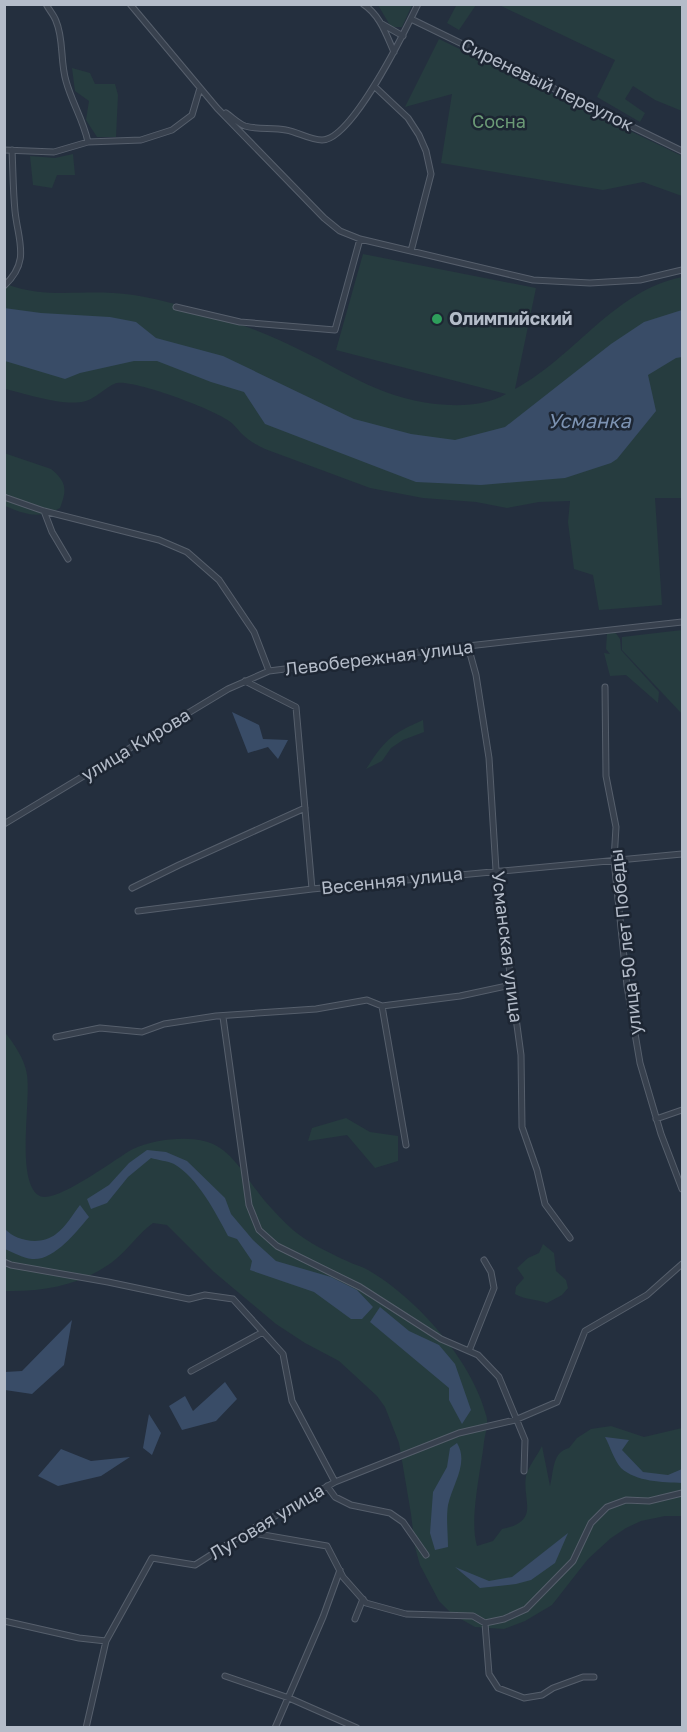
<svg xmlns="http://www.w3.org/2000/svg" width="687" height="1732" font-family="'Golos Text',sans-serif">
<style>
.green{fill:#263c3f}
.water{fill:#394c67}
.lines{fill:none;stroke-linecap:round;stroke-linejoin:round}
.street-casing{stroke:#565f6c;stroke-width:7}
.street{stroke:#38414e;stroke-width:5}
.leisure-dot{fill:#2e9e5b;stroke:#1d2633;stroke-width:2}
.labels{text-anchor:middle;stroke-width:5;stroke-linejoin:round;paint-order:stroke}
.street-label{font-size:18px;fill:#b4bcc9;stroke:#1d2633}
.park-label{font-size:18px;fill:#6b9a76;stroke:#1d2633}
.poi-label{font-size:18px;font-weight:bold;fill:#b4bcc9;stroke:#1d2633;text-anchor:start}
.water-label{font-size:20px;font-style:italic;fill:#7c92b1;stroke:#1d2633}
</style>
<rect width="100%" height="100%" fill="#242f3e"/>
<path class="green" d="M457,4L476,5L459,30L447,23Z
M378,5H412L402,27H391Z
M499,5H682V111L655,100L633,86L625,99L645,113L640,122L597,97L615,60Z
M439,39L682,156V196L643,182L603,190L441,163L452,94L405,107Z
M72,68L90,73L95,84H115L118,95L116,137H97L86,120L89,101L75,91Z
M73,154L75,175H57L52,188L33,185L30,156L55,158Z
M363,254L536,288L515,389C575,357 613,291 682,277V498H655L662,605L599,610L593,575L574,569L568,522L570,501L539,502L507,508L476,502L423,498L370,488L265,449C257,445 249,441 242,434C238,430 234,424 229,421C213,409 135,380 117,383C110,384 96,398 86,401C64,407 27,394 5,389V284C46,298 71,291 113,293C132,294 153,298 171,303C215,314 260,330 300,350C326,362 351,378 378,389C412,404 473,414 506,394L336,350Z
M4,453L51,469C67,482 67,490 60,508C38,519 27,515 5,506Z
M682,630V714L622,650V637Z
M615,632L620,639L621,650L659,692L658,703L626,675L610,676L604,653L610,654L606,649L607,633Z
M423,720L424,732L403,740L391,748L382,761L366,769C385,740 391,734 423,720Z
M4,1031C14,1044 25,1059 27,1075C31,1103 16,1178 38,1195C53,1207 116,1158 133,1149C152,1140 183,1136 204,1141C232,1147 247,1180 264,1200C273,1210 283,1221 293,1230C309,1243 329,1253 347,1261C354,1265 362,1266 368,1270C417,1298 472,1361 486,1415C489,1423 485,1434 484,1442C481,1470 469,1520 477,1546L493,1541L502,1529C541,1521 522,1502 526,1476C528,1467 537,1456 542,1446L550,1486C554,1471 552,1452 569,1448L577,1438L591,1429L611,1426L644,1437L682,1428V1516H665L641,1521L626,1528L611,1538L588,1559L552,1605L525,1621L504,1629L475,1627L452,1614L439,1601L420,1565L415,1547L411,1514L399,1443L385,1407L377,1396L339,1361L305,1343L276,1324L214,1272L167,1225L153,1223C139,1233 129,1248 116,1259C84,1285 44,1292 5,1291Z
M346,1118L370,1132L398,1136V1161L375,1168L347,1135L308,1141L312,1128Z
M543,1244L554,1253L556,1271L566,1280L568,1288L562,1295L547,1303C536,1299 526,1300 515,1294L516,1287L524,1278L517,1268L528,1258L539,1253Z"/>
<path class="water" d="M4,308L41,313L110,317L136,322L156,338L223,356L354,419L411,434L455,440L505,427L611,344L644,322L682,310V357L676,358L648,375L656,411L617,459L611,463L565,478L481,485L416,482L265,424L244,392L211,382L157,361H134L80,373L65,379L5,361Z
M232,712L259,725L263,739L288,740L278,759L268,747L248,753Z
M147,1150L166,1152L187,1161L225,1198L231,1214L253,1240L276,1261L331,1277L357,1290L373,1307L362,1319H351L314,1292L250,1270L252,1261L237,1239L228,1236C216,1213 197,1177 174,1164C168,1161 157,1160 151,1158L128,1177L107,1203L91,1209L87,1199L109,1185L129,1163Z
M80,1205L89,1217C76,1232 54,1261 32,1259C23,1258 12,1252 5,1249V1229C16,1241 41,1246 56,1234C66,1227 73,1214 80,1205Z
M380,1307L409,1331L439,1345L455,1364L471,1410L462,1424L449,1400V1388L370,1322Z
M72,1320L64,1365L32,1394L5,1390V1372L22,1371Z
M225,1382L237,1399L216,1421L182,1430L169,1406L185,1396L193,1411Z
M149,1414L161,1433L152,1455L143,1448Z
M605,1437L629,1440L622,1450L643,1472L668,1475L682,1469V1483C663,1482 636,1482 621,1468C614,1460 610,1446 605,1437Z
M457,1443C469,1463 453,1483 448,1505C446,1518 448,1534 448,1547L435,1550L430,1533L433,1492L447,1467L450,1448Z
M61,1449L91,1461L130,1457L101,1476L58,1486L38,1476Z
M568,1533L555,1563L531,1580L516,1584L480,1588L455,1567L489,1581L512,1577Z"/>
<g class="lines">
<g class="street-casing">
<path id="street" d="M46,4C49,10 54,15 56,21C64,39 60,61 66,81C72,103 83,119 88,142
M130,4L217,108L324,218L340,231L360,239L533,280L590,283L640,280L682,270
M363,4C380,15 386,34 394,52
M411,19L682,151
M382,24L403,36
M374,86L408,118L419,135L426,151L431,174L411,251
M226,113C232,117 239,124 245,126C258,130 273,127 286,130C298,132 310,140 322,140C352,140 405,31 418,4
M4,150L54,152L88,142L141,140L172,130L192,115L200,88
M4,286C31,261 18,241 15,211C13,191 13,170 12,150
M176,307L240,322L335,330L360,239
M4,497L44,511L159,540L187,552L219,580L254,632L269,671L468,646L682,622
M44,511L52,532L68,559
M468,646L476,675L489,758L496,870L521,1055L522,1127L537,1170L545,1204L570,1238
M245,681L296,707L312,889
M605,687L606,776L616,827L614,860L627,986L640,1063L661,1134L682,1189
M4,824L228,689L269,671
M132,888L179,865L305,808
M138,911L312,889L682,854
M223,1017L249,1205L259,1230L277,1246L360,1287L441,1339L478,1355L499,1377L525,1440L524,1471
M56,1037L100,1028L142,1032L164,1024L216,1016L316,1009L367,1000L382,1006
M656,1119L682,1110
M406,1145L382,1006L460,996L511,985
M4,1262L11,1265L108,1282L189,1299L205,1295L233,1299L283,1354L292,1401L335,1482
M469,1351L494,1288L491,1272L484,1260
M191,1371L263,1332
M327,1486L335,1497L351,1505L390,1513L403,1522L426,1555
M247,1532L327,1546L343,1577L366,1603L406,1614L473,1616L485,1623L504,1619L526,1609L573,1561L591,1523L607,1507L626,1500L649,1501L682,1493
M355,1619L363,1599
M4,1621L79,1638L106,1641L152,1558L195,1565L247,1532L335,1482L459,1433L515,1420L557,1402L585,1331L647,1295L682,1264
M485,1623L489,1674L498,1688L524,1698L542,1695L553,1688L583,1677H594
M225,1676L289,1698L357,1728
M86,1728L106,1641
M275,1728L323,1617L340,1570"/>
</g>
<use href="#street" class="street"/>
</g>
<circle class="leisure-dot" cx="437" cy="319" r="6"/>
<g class="labels">
<g class="street-label">
<text transform="translate(547 85) rotate(26)" y="6">Сиреневый переулок</text>
<text transform="translate(379 658) rotate(-7)" y="6">Левобережная улица</text>
<text transform="translate(136 745) rotate(-31)" y="6">улица Кирова</text>
<text transform="translate(392 881) rotate(-6)" y="6">Весенняя улица</text>
<text transform="translate(626 942) rotate(-96)" y="6">улица 50 лет Победы</text>
<text transform="translate(507 947) rotate(83)" y="6">Усманская улица</text>
<text transform="translate(267 1522) rotate(-31)" y="6">Луговая улица</text>
</g>
<g class="park-label">
<text x="499" y="128">Сосна</text>
</g>
<g class="poi-label">
<text x="449" y="325">Олимпийский</text>
</g>
<g class="water-label">
<text x="589" y="428">Усманка</text>
</g>
</g>
<rect width="687" height="1732" fill="none" stroke="#b4bcc9" stroke-width="12"/>
</svg>
